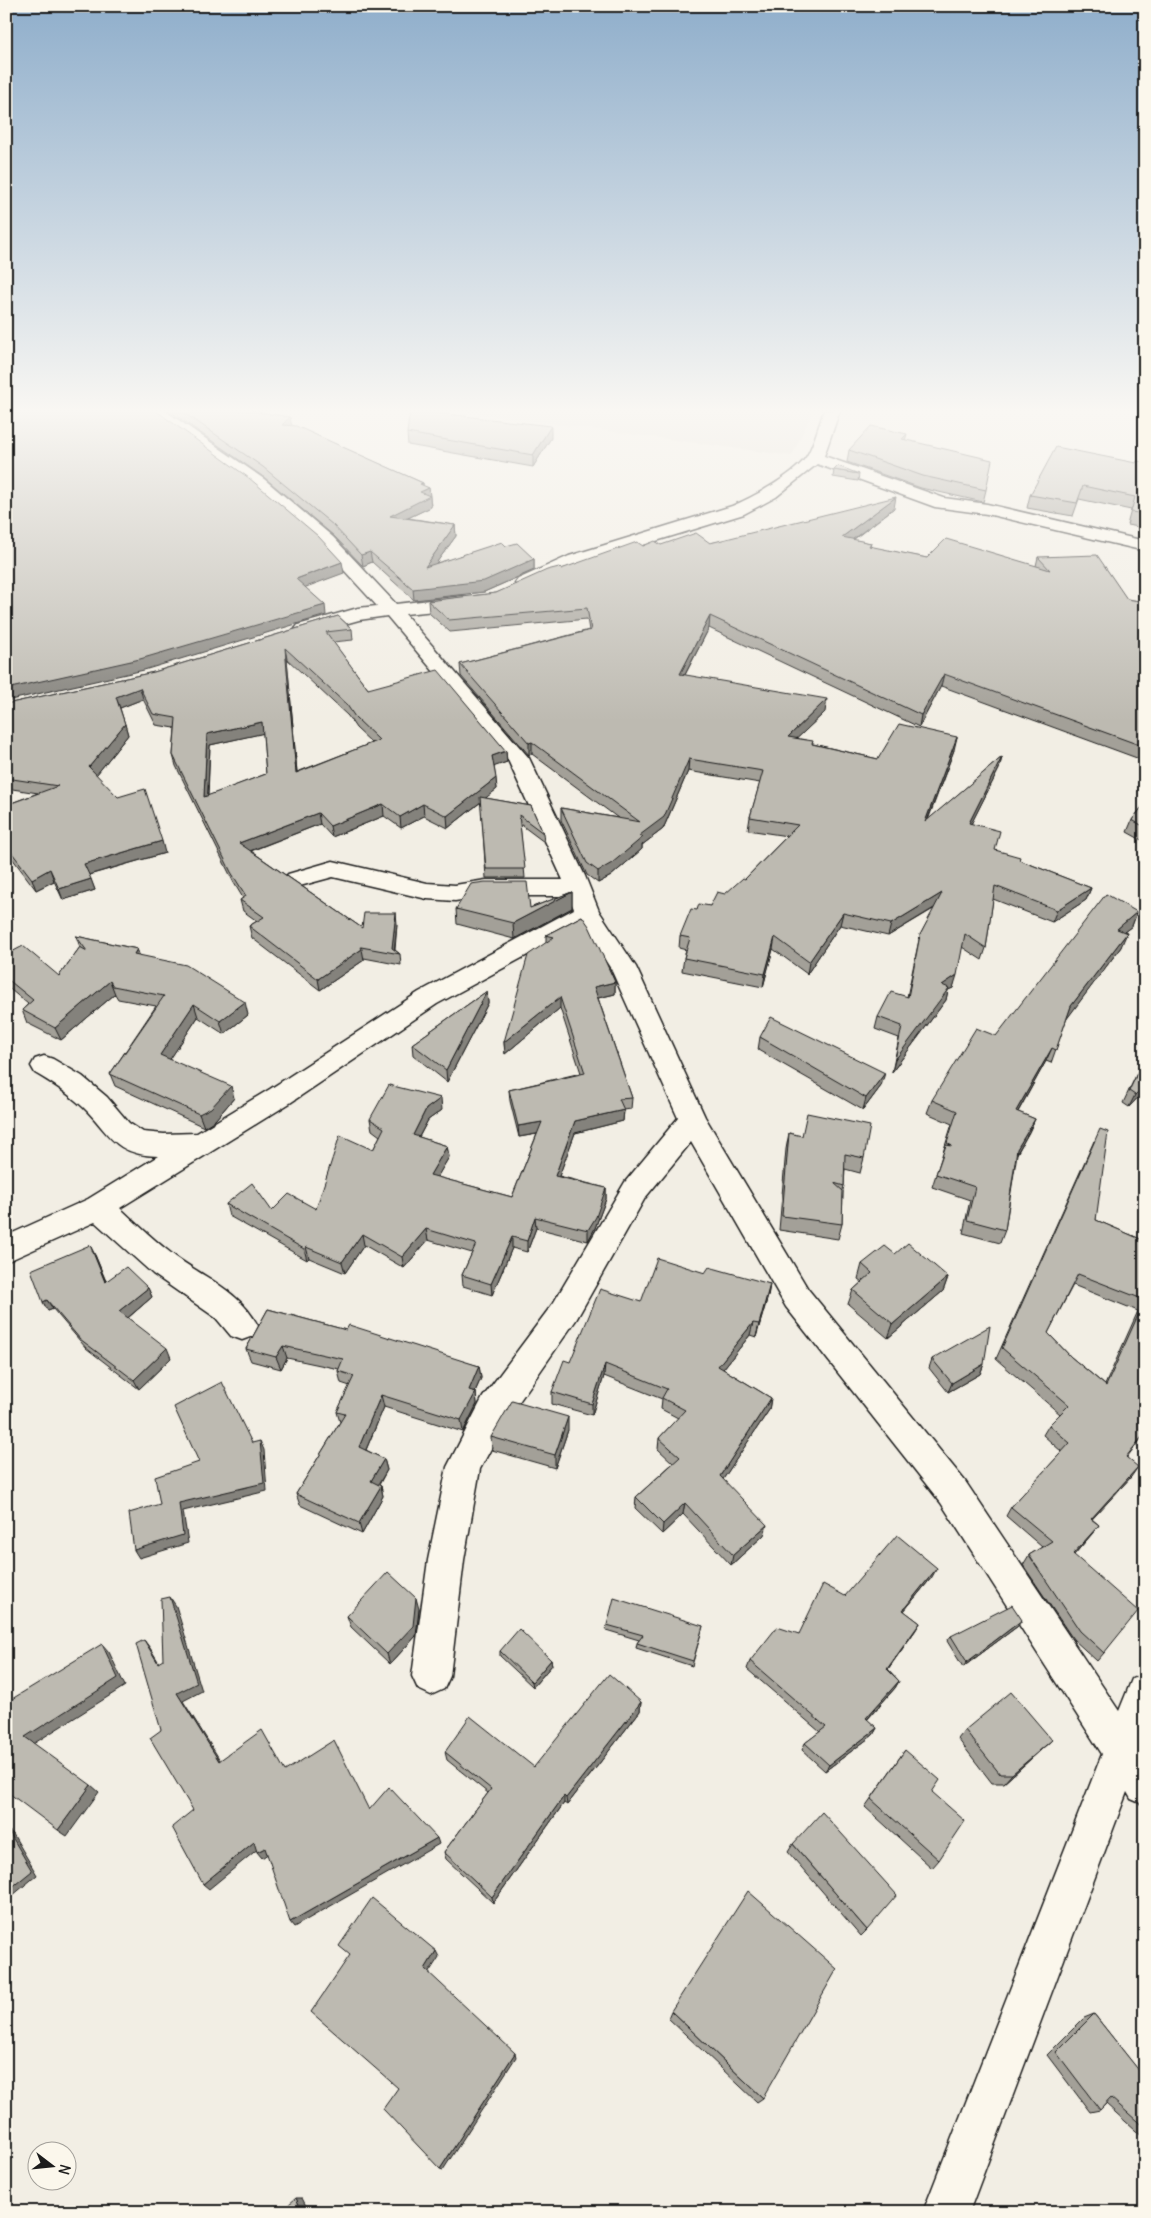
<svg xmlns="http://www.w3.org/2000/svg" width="1151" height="2218" font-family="Delius,sans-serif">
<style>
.built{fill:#e2ded5}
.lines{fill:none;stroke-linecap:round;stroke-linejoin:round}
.street-casing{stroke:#1c1c1c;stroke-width:3}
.street{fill:#fbf7ec;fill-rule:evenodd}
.wall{fill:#a3a098;stroke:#1c1c1c;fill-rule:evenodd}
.shaded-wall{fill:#84827c;stroke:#1c1c1c}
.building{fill:#bdbab1;stroke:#1c1c1c;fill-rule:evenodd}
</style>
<rect width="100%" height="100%" fill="#f2eee4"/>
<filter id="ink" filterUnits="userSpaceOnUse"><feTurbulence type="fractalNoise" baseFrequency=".02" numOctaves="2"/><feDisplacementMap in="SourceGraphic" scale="10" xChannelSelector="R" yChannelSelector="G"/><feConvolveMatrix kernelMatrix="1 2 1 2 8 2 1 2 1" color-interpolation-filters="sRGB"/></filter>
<g filter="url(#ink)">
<path class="built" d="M453,410H813L792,456Z"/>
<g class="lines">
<g class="street-casing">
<path id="street" d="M146,410H164L264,479L333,537L396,604L464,596L471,598L473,602L471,606L464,608L405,614L529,758L585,876L599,911L636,967L705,1117L808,1289L965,1481L1119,1711L1132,1679L1145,1673V1805L1131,1799L1127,1792L969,2212H923L1102,1754L941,1503L786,1307L691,1142L645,1198L576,1320L507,1419L480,1469L464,1560L450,1676L444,1689L431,1695L418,1689L412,1676L428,1560L447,1467L483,1397L554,1302L625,1182L678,1118L611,969L583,925L437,1004L290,1103L120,1208C138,1225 156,1242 176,1257C205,1278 241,1292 258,1326L253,1336L242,1340L231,1336L216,1318L153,1274L95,1222L6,1262V1236L88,1199L158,1156C113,1155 110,1133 83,1107C68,1093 52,1083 35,1073L31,1066L35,1059L44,1056L53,1059L82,1076L107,1097L129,1123L143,1132L164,1134L197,1133L270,1089L419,992L574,909L569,896H486L455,901L427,899L333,877L296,887L288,884L284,879L288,874L333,861L427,883L455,885L486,880H563L508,760L387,616L359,620L305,635L298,633L295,629L298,625L358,608L377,606L321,545L252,487Z
M824,410H840L824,456L944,498L987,504L1145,541V551L987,514L935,507L817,464L776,497L744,514L581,564L530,587H518L515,583L518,579L569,556L732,506C751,498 799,473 808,454C815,441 819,425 824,410Z"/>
</g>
<use href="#street" class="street"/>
</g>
<path class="wall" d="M168,410H263L259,412L292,425L423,483V486L429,488L431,507L408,518L455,525L456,536L436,563L506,546L534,559V570L484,592L414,600L372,562L363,566L334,536L265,478Z
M407,433L551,438L533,467L408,445Z
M905,440L986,490L983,502L921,488L847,462L849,450Z
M1145,462V528L1127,525L1131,510L1079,499L1073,516L1027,508L1030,495L1136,463Z
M834,470L859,474L858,481L833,477Z
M894,508L853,540L871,543L870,547L927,558L1036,566L1038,557L1127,599L1145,602V761L941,686L919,727L709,628L685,675L825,712L797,738L813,744L878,759L954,750L928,820L1002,757L999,769L971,824L995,850L1019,860L1091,888L1086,900L1052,922L993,899L986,948L982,960L962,947L953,988L948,990L946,1000L892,1072L899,1038L875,1029L878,1017L907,997L920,935L935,908L888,936L840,925L807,974L773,949L763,987L682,971L684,958L686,950L679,948L680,936L697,910L710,906L745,879L787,836L748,830L750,817L760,783L688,771L663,829L642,845V849L611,876L598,883L587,875L561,820V808L618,818L532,754L529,755L461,676L460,664L589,630L587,619L450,632L429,613L428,601L496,593L561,569L643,546L710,543Z
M338,616L352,629L353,640L333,642L368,689L506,751L507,762L494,766L497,789L485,798L531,806L543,833L544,842L520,824L525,878H486L481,802L448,828L424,816L401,828L384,816L332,837L320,824L251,851L362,928L397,924L395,950L400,954L401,965L364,958V960L320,990L252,938L249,926L257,921L243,911L240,900L243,898L234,883L176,766L173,755L175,728L156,725L143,699L120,708L128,735L96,775L165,853L89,875L95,890L63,900L54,881L36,890L6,850V805L38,793L6,788V704L154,672ZM287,659L348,716L356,728L372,743L297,772ZM263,733L266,774L208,796L210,745Z
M1145,803V842L1127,832L1132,820Z
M572,892V908L514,939L457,924L456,909L530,908Z
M1137,912L1132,926L1124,932L1121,947L1067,1018L1051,1063L1046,1061L1018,1112L1035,1119L1029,1132L1017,1154L1005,1230L1000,1243L963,1233L970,1200L932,1187L952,1124L927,1113L932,1100L996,1036Z
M582,916L615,982V994L598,998L632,1098L631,1109L624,1110L623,1121L575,1133L559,1176L606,1188V1199L595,1228L588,1241L536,1228L527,1252L512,1248L492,1295L463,1286L462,1275L472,1253L428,1240L404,1268L364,1245L345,1273L309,1258L307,1260L229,1216L226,1204L272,1211L316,1209L373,1150L380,1136L372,1130L370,1119L442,1110L428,1120L419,1137L447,1146L449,1157L437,1177L512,1197L537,1134L519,1137L510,1101L509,1090L581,1073L560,1008L505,1054L504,1042L546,943V935Z
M76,936L137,949L139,955L248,1015L224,1034L198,1017L170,1059L234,1098L215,1120L204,1127L115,1086L110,1074L156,1006L118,999L115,994L61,1040L27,1023L22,1010L28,1004L6,986V955L59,976L80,947Z
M487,991L488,1003L447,1082L413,1055L412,1044Z
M760,1037L881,1086L863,1110L758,1050Z
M1145,1056V1090L1129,1107L1123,1103Z
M789,1133L864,1158L860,1173L845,1169L844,1186L843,1190L842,1224L838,1239L779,1230L786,1149Z
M1094,1141L1096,1220L1145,1241V1434L1127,1457L1131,1477L1092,1519L1099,1525L1074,1555L1104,1653L1097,1661L1073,1639L1023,1565L1029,1555L1042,1547L1006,1516L1011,1507L1062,1452L1043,1435L1049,1425L1060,1414L996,1359ZM1073,1285L1138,1311L1105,1385L1071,1357L1048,1333Z
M895,1254L948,1277L943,1291L888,1338L848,1304L853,1290L862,1282L858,1279L862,1264Z
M95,1255L106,1281L148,1288L152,1297L128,1318L171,1358L139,1389L86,1348L53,1309L48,1311L43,1302Z
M705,1273L770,1284L768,1296L756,1337L750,1335L723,1369L771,1398L769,1410L723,1479L764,1535L731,1565L683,1514L662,1534L635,1508L636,1497L673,1463L658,1449L659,1438L678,1418L661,1409L662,1399L604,1376L592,1415L552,1404V1392L570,1362L641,1302Z
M268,1309L479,1366L481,1378L475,1392H476L477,1404L463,1432L384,1407L366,1450L384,1459L387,1470L379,1485L381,1486L383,1496L362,1534L300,1505L296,1494L340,1422L337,1412L350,1386L341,1383L338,1371L339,1369L287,1358L281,1369L251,1361L246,1349Z
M932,1359L984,1364L980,1374L948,1392L929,1368Z
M568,1430L555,1468L492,1450L491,1437Z
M932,1577L904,1611L920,1623L915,1631L888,1669L899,1681L895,1688L867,1720L877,1728L873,1735L825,1771L802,1750L805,1743L820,1732L747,1669L750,1661L799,1634L845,1596Z
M419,1609L416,1636L390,1664L351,1627L347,1616Z
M607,1625L703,1626L692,1666L636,1648L637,1643L639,1640L606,1630Z
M1018,1626L963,1667L947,1641L951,1636Z
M500,1651L551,1660L552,1665L533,1687L500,1656Z
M641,1702L640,1711L567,1805L564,1803L493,1903L446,1859L444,1852L488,1793L447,1760L445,1752L534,1767Z
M965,1730L1042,1749L1004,1783H992L958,1739Z
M905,1750L932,1792L939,1860L932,1868L865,1807Z
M793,1844L867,1930L861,1936L788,1852Z
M671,2011L763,2098L757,2102L668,2018Z
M1094,2014L1143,2076L1145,2073V2139L1106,2104L1100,2110L1090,2112L1047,2055L1084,2018Z"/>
<path class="shaded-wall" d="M241,410H263L243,419Z
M290,417L292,427L282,425Z
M551,426V438L533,467V455Z
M907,434L904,445L902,439Z
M423,483V491L429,488L431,507L391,526L390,516L420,484Z
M896,497L894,508L840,549L842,537Z
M455,525L456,536L426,577L425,567Z
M370,552L372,562L363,566L361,555Z
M534,559V570L484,592L414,600L413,589Z
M342,562L344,573L298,590L296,579Z
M325,605L326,615L144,670L6,701V689Z
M710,616L709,628L679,686L680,674Z
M285,648L287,659L298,784L296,773Z
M944,674L941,686L919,727L921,715Z
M140,688L143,699L120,708L116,697Z
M827,699L825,712L786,749L788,737Z
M262,722L265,733L210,745L207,808L204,797L207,734Z
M125,724L128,735L93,779L89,767Z
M957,737L954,750L922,834L925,822Z
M532,742V754L529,755V743Z
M506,751L507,762L493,767L492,756Z
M1002,757L999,769L965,836L969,823Z
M689,759L688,771L663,829L642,845V849L611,876L598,883V871Z
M496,778L497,789L448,828L447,816Z
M383,804L384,816L332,837L330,826Z
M423,804L424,816L401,828L400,817Z
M318,813L320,824L242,854L239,843Z
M162,841L165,853L88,875L84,864Z
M50,869L54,881L36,890L32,879Z
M91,879L95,890L63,900L59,889Z
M1091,888L1086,900L1052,922L1057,910Z
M572,892V908L514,939L513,923Z
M942,893L939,905L888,936L891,924Z
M1137,912L1132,926L1111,942L1117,929Z
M396,913L397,924L394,953L392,948Z
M843,913L840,925L807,974L809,962Z
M1127,933L1121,947L1066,1020L1071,1006Z
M775,937L773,949L763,987L765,974Z
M137,949L142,962L134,954Z
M362,949L364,960L320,990L318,979Z
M957,975L953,988L948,990L946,1000L892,1072L895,1060L942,985Z
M110,981L115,994L61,1040L55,1028Z
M615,982V994L594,999V987Z
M487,991L488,1003L447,1082L446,1070Z
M560,997V1008L505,1054L504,1042Z
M245,1002L248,1015L224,1034L220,1021Z
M194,1004L198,1017L165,1067L160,1055Z
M1052,1048L1046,1061L1011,1124L1016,1111Z
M885,1073L881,1086L863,1110L866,1098Z
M1145,1085V1090L1129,1107L1135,1095Z
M231,1086L234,1098L215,1120L204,1127L199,1114Z
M441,1098L442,1110L428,1120L414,1146L413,1135L426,1109Z
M624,1110L623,1121L575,1133L555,1187V1176L575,1121Z
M1035,1119L1029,1132L1012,1162L1017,1149Z
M542,1122V1133L519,1137L518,1126Z
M447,1146L449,1157L432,1186L430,1175Z
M606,1188V1199L595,1228L588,1241V1230Z
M535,1217L536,1228L527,1252V1241Z
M426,1229L428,1240L404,1268L402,1257Z
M362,1234L364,1245L345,1273L342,1262Z
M512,1237V1248L492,1295L491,1284Z
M90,1245L95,1255L110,1292L105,1282Z
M306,1247L309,1258L307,1260L304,1249Z
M948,1277L943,1291L888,1338L893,1324Z
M770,1284L768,1296L756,1337L759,1324Z
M148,1288L152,1297L124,1321L119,1311Z
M47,1300L53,1309L48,1311L43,1302Z
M753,1323L750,1335L716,1378L718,1366Z
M283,1346L287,1358L281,1369L276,1357Z
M167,1348L171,1358L139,1389L134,1380Z
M605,1364L604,1376L592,1415V1404Z
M984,1364L980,1374L948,1392L952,1383Z
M479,1366L481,1378L471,1401L476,1392L477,1404L463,1432L461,1420L469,1390Z
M381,1395L384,1407L362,1459L359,1447Z
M771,1398L769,1410L718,1487L720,1476Z
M568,1417V1430L555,1468V1455Z
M260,1441L264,1450L267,1491L183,1511L188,1543L139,1558L134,1550L179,1503Z
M384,1459L387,1470L374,1492L371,1481Z
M1138,1467L1131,1477L1084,1528L1091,1519Z
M381,1486L383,1496L362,1534L359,1523Z
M685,1503L683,1514L662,1534L663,1524Z
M767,1525L764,1535L731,1565L733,1555Z
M1099,1525L1092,1534L1067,1563L1073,1554Z
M937,1568L932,1577L898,1618L903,1610Z
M170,1597L176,1606L202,1691L183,1701L225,1768L219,1761L177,1693Z
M416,1598L419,1609L416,1636L390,1664L387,1654Z
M1022,1620L1018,1626L963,1667L967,1662Z
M920,1623L915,1631L883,1676L887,1669Z
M144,1640L150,1648L164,1671L158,1663Z
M102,1644L109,1652L125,1686L33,1744L25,1737Z
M551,1660L552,1665L533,1687L532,1682Z
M899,1681L895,1688L861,1726L866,1718Z
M6,1688L16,1710L7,1702L6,1700Z
M641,1702L640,1711L567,1805L566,1798Z
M877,1728L873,1735L825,1771L829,1765Z
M1052,1740L1042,1749L1004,1783L1012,1774Z
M91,1785L99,1792L67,1836L58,1830Z
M564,1796V1803L493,1903L492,1897Z
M8,1830L13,1834L37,1875L6,1901Z
M437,1838L439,1844L294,1927L290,1922Z
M254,1842L259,1848L209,1889L203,1884Z
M265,1848L269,1853L262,1858L257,1852Z
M436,1951L439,1957L428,1974L425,1969Z
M515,2053L516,2057L443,2170L440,2169Z
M296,2198H302L309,2212H302Z"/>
<path class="building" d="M6,410H155L249,478L318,536L342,562L296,579L325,605L140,659L6,689Z
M180,410H246L290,417L282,425L296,426L423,483L420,484L429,488L420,492L430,496L390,516L455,525L425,567L502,542L506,546L517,543L534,559L484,581L413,589L370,552L361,555L333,525L263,467Z
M410,410H411L551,426L533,455L407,433Z
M871,426L907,434L902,439L992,460L986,490L923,476L849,450Z
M1056,447L1136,463L1137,461L1145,462V514L1131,512L1135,497L1083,486L1077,503L1030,495Z
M838,466L859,474L834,470Z
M896,497L842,537L871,543L869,546L927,558L946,539L1050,570L1038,557L1097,555L1127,599L1145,602V747L944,674L921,715L710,616L680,674L827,699L788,737L813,741L812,744L878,759L899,724L957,737L925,822L1002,757L969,823L1000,831L995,850L1020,857L1019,860L1091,888L1057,910L995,886L986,948L965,934L957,975L942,985L949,988L895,1060L902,1026L878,1017L891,992L908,997L920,935L942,893L891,924L843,913L809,962L775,937L765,974L684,958L690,938L680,936L691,909L697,910L699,904L710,906L717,892L725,894L743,878L745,879L798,825L750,817L763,771L689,759L664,817L640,835L643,837L612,863L598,871L587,863L561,808L640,822L532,742L529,743L460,664L591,630L587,608L449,620L428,601L496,593L547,570L559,567L561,569L637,542L643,546L655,541L661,545L696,533L710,543Z
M338,616L352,629L326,632L368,689L438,670L506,751L492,756L496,778L447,816L423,804L400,817L383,804L330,826L318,813L239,843L362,928L364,913H396L392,948L400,954L361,947L362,949L318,979L249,926L264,917L240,900L246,896L231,872L173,755L176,718L153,714L140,688L116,697L125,724L89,767L118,797L145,789L162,841L84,864L91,879L59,889L50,869L32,879L6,845V805L58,786L6,778V704L154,672ZM285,648L347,705L355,717L379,740L296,773ZM262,722L266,774L204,797L207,734Z
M480,797L531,806L543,833L519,815L525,869H486Z
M1145,803V827L1132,820Z
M485,882H527L530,908L572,892L513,923L456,909L471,884Z
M1106,894L1137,912L1117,929L1127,933L1071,1006L1056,1050L1052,1048L1016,1111L1035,1119L1017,1149L1005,1230L967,1220L975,1187L936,1174L946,1145L952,1146L947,1143L957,1111L932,1100L976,1028L996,1036Z
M582,916L589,926L615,982L594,987L632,1098L619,1099L624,1110L575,1121L555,1176L606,1188L596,1217L588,1230L535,1217L527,1241L512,1237L491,1284L462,1275L476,1244L426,1229L402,1257L362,1234L342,1262L306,1247L304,1249L226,1204L252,1183L272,1211L289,1194L316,1209L340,1135L373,1150L384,1128L370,1119L389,1085L441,1098L426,1109L413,1135L447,1146L430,1175L512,1197L542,1122L518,1126L509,1090L585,1073L560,997L504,1042L528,955L554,937L546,935Z
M76,936L137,949L134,954L186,965L245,1002L220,1021L194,1004L160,1055L231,1086L211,1108L199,1114L110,1074L164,996L113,986L110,981L55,1028L22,1010L33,1000L6,978V955L23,946L59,976L80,947L87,951Z
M487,991L446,1070L412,1044Z
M771,1017L885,1073L866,1098L760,1037Z
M1145,1057V1085L1135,1095L1129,1091Z
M807,1113L870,1126L864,1158L845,1154L844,1186L834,1183L843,1191L842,1224L782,1216L789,1133L802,1136Z
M1100,1129L1108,1132L1096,1220L1145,1241V1433L1126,1457L1138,1467L1091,1519L1099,1525L1073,1554L1138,1611L1104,1653L1080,1631L1029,1555L1052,1541L1011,1507L1070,1443L1049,1425L1069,1405L1002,1348ZM1078,1274L1145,1300L1106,1386L1071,1357L1048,1333Z
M908,1243L948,1277L893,1324L853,1290L872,1273L862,1264L885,1246L895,1254Z
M90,1245L105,1282L126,1267L148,1288L119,1311L167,1348L134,1380L80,1339L47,1300L43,1302L31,1270Z
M657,1258L705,1273L709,1267L770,1284L759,1324L753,1323L718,1366L771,1398L720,1476L767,1525L733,1555L685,1503L663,1524L636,1497L680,1457L659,1438L685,1410L662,1398L667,1389L605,1364L592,1404L552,1392L564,1360L570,1362L600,1289L641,1302Z
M268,1309L346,1330L349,1325L479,1366L469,1390L476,1392L461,1420L381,1395L359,1447L384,1459L371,1481L381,1486L359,1523L296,1494L345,1414L337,1412L354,1376L338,1371L343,1359L283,1346L276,1357L246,1349Z
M990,1326L984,1364L952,1383L932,1359Z
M222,1382L252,1443L260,1441L264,1483L179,1503L183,1535L134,1550L129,1513L160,1504L155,1477L199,1462L174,1407Z
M512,1401L568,1417L555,1455L491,1437Z
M897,1535L937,1568L903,1610L920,1623L887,1669L899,1681L866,1718L877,1728L829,1765L805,1743L826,1727L750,1661L777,1627L799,1634L823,1584L845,1596Z
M388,1572L416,1598L413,1626L387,1654L347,1616Z
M170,1597L197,1683L177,1693L219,1761L262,1730L285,1771L334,1740L369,1810L389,1787L437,1838L290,1922L265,1848L257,1852L254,1842L203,1884L172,1827L193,1810L150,1738L161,1730L136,1644L144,1640L158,1663L163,1660L161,1599Z
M614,1598L703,1626L693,1661L637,1643L643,1635L607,1625Z
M1012,1605L1022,1620L967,1662L951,1636Z
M519,1629L551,1660L532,1682L500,1651Z
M102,1644L118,1678L25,1737L91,1785L58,1830L6,1791V1700L7,1702Z
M609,1674L641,1702L566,1798L564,1796L492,1897L444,1852L491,1789L445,1752L470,1716L534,1767Z
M1011,1692L1052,1740L1012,1774H1000L965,1730Z
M905,1750L940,1780L932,1792L965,1821L939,1860L871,1799Z
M822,1812L897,1895L867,1930L793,1844Z
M8,1830L32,1871L6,1892V1831Z
M748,1891L837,1969L763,2098L671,2011Z
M372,1898L436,1951L425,1969L515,2053L440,2169L383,2109L398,2088L311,2012L350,1955L339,1946Z
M1094,2014L1145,2078V2128L1111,2098L1100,2110L1056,2052Z
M296,2198L302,2212H280Z"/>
</g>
<linearGradient id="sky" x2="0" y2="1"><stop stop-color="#8faecb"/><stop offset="0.57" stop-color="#f9f7f3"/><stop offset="1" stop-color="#f9f7f3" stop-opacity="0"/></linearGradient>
<rect width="1151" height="721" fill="url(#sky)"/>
<rect width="1151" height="2218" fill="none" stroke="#fbf7ec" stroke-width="25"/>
<rect x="12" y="12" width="1126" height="2193" fill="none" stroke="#1c1c1c" stroke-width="2" filter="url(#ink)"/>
<g transform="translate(52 2166) rotate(106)"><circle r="24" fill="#fbf7ec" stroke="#a29f99"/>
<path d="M0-4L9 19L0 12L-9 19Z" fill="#1c1c1c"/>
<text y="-8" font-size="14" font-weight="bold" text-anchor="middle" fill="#1c1c1c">N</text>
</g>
</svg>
